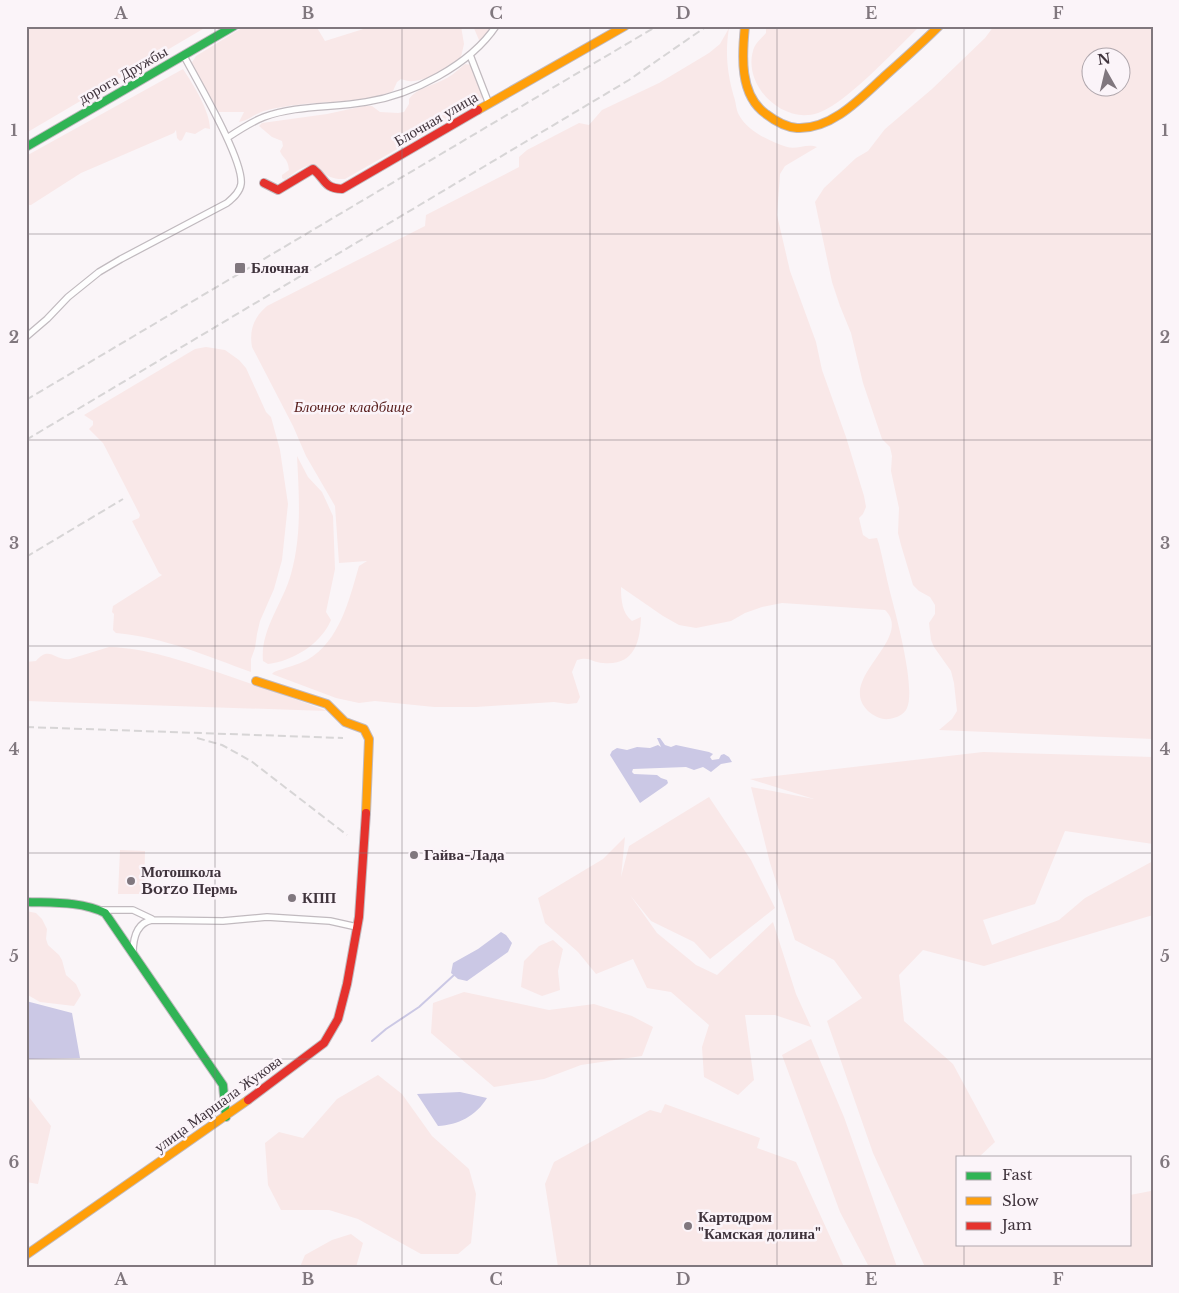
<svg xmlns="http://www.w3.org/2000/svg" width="1179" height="1293" font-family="'Libre Baskerville',serif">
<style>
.green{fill:#f9e8e8;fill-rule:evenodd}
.water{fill:#cbc8e5}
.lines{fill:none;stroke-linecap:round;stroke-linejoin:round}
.stream{stroke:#cbc8e5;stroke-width:2}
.street-casing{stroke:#c1babf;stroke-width:8}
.fast-casing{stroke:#c1babf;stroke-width:10}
.slow-casing{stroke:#c1babf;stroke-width:10}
.jam-casing{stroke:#c1babf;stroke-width:10}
.street{stroke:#fefefe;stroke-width:5.5}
.fast{stroke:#30b455;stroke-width:8}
.slow{stroke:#ff9f0a;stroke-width:8}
.jam{stroke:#e5322d;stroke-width:8}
.rail{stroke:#d7d5d6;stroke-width:2;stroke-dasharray:8 4;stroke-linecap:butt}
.grid{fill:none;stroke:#80777e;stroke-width:1;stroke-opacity:0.55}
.poi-dot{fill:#80777e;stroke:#fbf4f9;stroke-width:2}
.labels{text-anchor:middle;stroke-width:5;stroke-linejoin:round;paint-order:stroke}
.street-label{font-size:15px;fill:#3f333c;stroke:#fbf4f9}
.poi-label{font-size:15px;font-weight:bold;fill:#3f333c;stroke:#fbf4f9;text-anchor:start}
.park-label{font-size:15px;font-style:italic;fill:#561b19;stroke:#fbf4f9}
.neatline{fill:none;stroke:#80777e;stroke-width:2}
.grid-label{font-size:16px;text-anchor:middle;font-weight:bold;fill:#80777e}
</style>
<rect width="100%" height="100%" fill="#faf5f8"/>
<path class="green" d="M26,26H208L26,133Z
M245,26H316L325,41L373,26H461L464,44L461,57C449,68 429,80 413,81C409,82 405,80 401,79L397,82L393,91C358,105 319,100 283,107C274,108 265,110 257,114C251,117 246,121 239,122L244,112H219L191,64L196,56Z
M473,26H493L483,39L479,40Z
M766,26H920C897,48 846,104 818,113C783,125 743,86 753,51C755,43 761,39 766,33Z
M994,26H1153V739L939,730L952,719L957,711L954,683L951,671L934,647L931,640L929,623L935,614V605L930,597L919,591L913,585L901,545L898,533L899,508L891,471L892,456L890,447L882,439L863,383L851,333L840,306L832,282L815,202L824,188L856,158L868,151L885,129L932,89L985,38ZM1092,58H1122V88H1092Z
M729,28C725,52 727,72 734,97C736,102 736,110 739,115C747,131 771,142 787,147C797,150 807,143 817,147L785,166L780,174L777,215L790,271L816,342L822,370L846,437L864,496L866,507L863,514L859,518L863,535L869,539L877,538L879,544C883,560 886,576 890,592C896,615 916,688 907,708C904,715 896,718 889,719C881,720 874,716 868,711C835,679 915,639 885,610L782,603L762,607L745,613L731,621L696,628L679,625L663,616L621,587C621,600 622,613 632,621L641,617C640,643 634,666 603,663C591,662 590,656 577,660L572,672L580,697L577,703L568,704L554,702L476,707H434L375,701L359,703L336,698L272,674L274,672C284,668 297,665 307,660C340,641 349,600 359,566L367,561L339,563L335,506L306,456L293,426L252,347C249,330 254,317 267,306L425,226L426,215L519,167V157L527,150L579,123L589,125L602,110L659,83L709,53L720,44Z
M465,64L472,65L483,94L481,101L345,179C312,181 325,147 285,180L282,178V175L289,170C288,158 283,159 280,151L283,146L282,141L272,137L259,126L262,123L327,114L364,106H372L380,112L398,113L404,112L409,104V99C417,88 429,87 441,81C450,77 457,71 465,64Z
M183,69C193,84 210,111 210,129L205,128L195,134L186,132L182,140L180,141L177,138L176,130L174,133L81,173L31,205H26V156Z
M206,347L225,350L239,360L246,368L266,412L271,417L280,450L288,504L282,560L274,589L260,621L257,634L255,648L251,659V672C207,656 163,637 116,633L113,630L114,614L112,612L113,606L162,575L159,573L132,521L139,518L140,515L103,443L89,429L93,425V421L84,415L195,349Z
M297,456L308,477L322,492L333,516L335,569L326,612L331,620C321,644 293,661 268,664L263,661C260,630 283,603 291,574C302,535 299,496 297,456Z
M109,647C147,648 181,661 217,672C254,685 290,697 327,711L26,701V662L36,661C50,645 54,661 70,659Z
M983,752L1153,757V844L1065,831L1035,904L983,920L992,945L1059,920L1085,898L1153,861V915L984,966L923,950L899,975L904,1021L953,1064L995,1142L979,1157H958V1244H1130V1195L1151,1191L1153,1192V1267H925L873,1153L827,1021L862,998L834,960L795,940L770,863L751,787L814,799L750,779Z
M709,797L751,860L775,908L710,959L694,942L651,921L630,895L657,933L696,965L717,975L773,922L796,994L811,1027L775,1015H745L754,1080L738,1095L704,1077L702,1047L709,1025L671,992L647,988L633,959L596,974L578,952L545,923L538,898L603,859L625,837L621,877L629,846Z
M120,850L145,851L144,894H118Z
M26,911L36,913L42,919L47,929L46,939L48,945L59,955L62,960L66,975L76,984L81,995L74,1006L40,1002L26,994Z
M553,940L563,949L558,971L560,990L542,996L521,987L524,961L539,946Z
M464,992L549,1010L594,1004L632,1016L653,1027L642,1056L581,1065L544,1079L494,1087L431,1033L433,1003Z
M811,1039L844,1117L897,1267H869L840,1212L782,1055Z
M378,1075L402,1094L432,1136L469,1169L476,1194L471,1243L458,1254H421L358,1219L329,1210H281L268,1185L265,1143L279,1132L303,1138L337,1099Z
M26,1093L51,1126L38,1184L26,1182Z
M665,1104L760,1138L757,1148L796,1162L844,1267H558L545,1184L554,1162L650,1110L661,1113Z
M351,1234L363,1243L356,1267H300L305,1255L332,1240Z"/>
<path class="water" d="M657,738H660L665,745L671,747L676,745L709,752L713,754L710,757L712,760L719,759L721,755L724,754L729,757L732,762L721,764L711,772L703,767L694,770L686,767L633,769L632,772L634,774L657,775L661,778L667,780L668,783L666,785L640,803L610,755L612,751L617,748L627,750L637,747L650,748L658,745L661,747Z
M501,932L506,935L512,943L508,952L467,981L458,979L451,973L453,963L478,949Z
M26,1001L72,1013L80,1058L26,1059Z
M460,1092L487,1098C476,1116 458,1125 438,1126L417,1094Z"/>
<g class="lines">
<path class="stream" d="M372,1041L386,1029L419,1007L454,975"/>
<g class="street-casing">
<path id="street" d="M470,55L489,104
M227,138C239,130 251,122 264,117C296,105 332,108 366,102C412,95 470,65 496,26
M26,337L47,319L68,297L99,272L121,259L227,203C233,198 240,192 241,184C244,160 197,81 184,56
M101,910H133L152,919
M133,953C133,939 136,923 152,920L223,921L267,917L330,921L357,927"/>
</g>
<g class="fast-casing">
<path id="fast" d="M26,147L234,26
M26,902C52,903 81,901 105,913L223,1085L226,1117"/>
</g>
<g class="slow-casing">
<path id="slow" d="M745,26C742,55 739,95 766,114C775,121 785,127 797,128C832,130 862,97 886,75C904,59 922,43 939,26
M478,110L625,26
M256,681L327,704L345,722L364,729L369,739L366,813
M26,1255L248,1100"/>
</g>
<g class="jam-casing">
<path id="jam" d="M264,183L278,190L313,169C326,179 323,188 342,189L478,110
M248,1100L324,1043L338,1019L347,984L359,917L366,813"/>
</g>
<use href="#street" class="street"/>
<use href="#fast" class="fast"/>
<use href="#slow" class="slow"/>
<use href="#jam" class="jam"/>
<path class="rail" d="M26,400L657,26
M26,440L629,80L707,26
M26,557L123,499
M26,727L343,738
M197,738L222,745L251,761L347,835"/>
</g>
<path class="grid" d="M215,26V1267M402,26V1267M590,26V1267M777,26V1267M964,26V1157M26,234H1153M26,440H1153M26,646H1153M26,853H1153M26,1059H1153M964,1244V1267"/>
<g class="poi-dot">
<rect x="234" y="262" width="12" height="12" rx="2.5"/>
<circle cx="414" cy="855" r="5"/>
<circle cx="131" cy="881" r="5"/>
<circle cx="292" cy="898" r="5"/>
<circle cx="688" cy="1226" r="5"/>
</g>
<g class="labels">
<g class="street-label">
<text transform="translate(123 75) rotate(-30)" y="5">дорога Дружбы</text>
<text transform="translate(436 119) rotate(-30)" y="5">Блочная улица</text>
<text transform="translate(218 1104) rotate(-36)" y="5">улица Маршала Жукова</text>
</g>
<g class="poi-label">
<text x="251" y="273">Блочная</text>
<text x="424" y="860">Гайва-Лада</text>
<text x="141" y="877">Мотошкола<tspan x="141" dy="17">Borzo Пермь</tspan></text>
<text x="302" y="903">КПП</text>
<text x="698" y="1222">Картодром<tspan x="698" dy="17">"Камская долина"</tspan></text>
</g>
<g class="park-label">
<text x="353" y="412">Блочное кладбище</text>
</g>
</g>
<rect width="1179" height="1293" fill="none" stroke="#fbf4f9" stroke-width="55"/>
<rect x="956" y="1156" width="175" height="90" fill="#fbf4f9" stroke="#b0a7ad"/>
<rect x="966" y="1172" width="25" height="8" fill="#30b455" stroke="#b0a7ad"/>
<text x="1002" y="1180" font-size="15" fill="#3f333c">Fast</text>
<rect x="966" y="1197" width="25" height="8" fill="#ff9f0a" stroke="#b0a7ad"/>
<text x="1002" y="1206" font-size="15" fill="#3f333c">Slow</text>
<rect x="966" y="1222" width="25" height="8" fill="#e5322d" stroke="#b0a7ad"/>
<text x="1002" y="1230" font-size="15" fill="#3f333c">Jam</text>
<g transform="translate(1106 72) rotate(352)"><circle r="24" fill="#fbf4f9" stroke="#b0a7ad"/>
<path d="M0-4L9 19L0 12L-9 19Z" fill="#80777e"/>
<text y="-8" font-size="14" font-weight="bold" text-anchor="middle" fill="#3f333c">N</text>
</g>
<rect x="28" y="28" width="1124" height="1238" class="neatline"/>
<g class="grid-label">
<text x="121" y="19">A</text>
<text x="308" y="19">B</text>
<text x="496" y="19">C</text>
<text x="683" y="19">D</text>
<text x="871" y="19">E</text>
<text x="1058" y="19">F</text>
<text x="14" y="136">1</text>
<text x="1165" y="136">1</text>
<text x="14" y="343">2</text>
<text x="1165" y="343">2</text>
<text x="14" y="549">3</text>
<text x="1165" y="549">3</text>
<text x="14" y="755">4</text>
<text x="1165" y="755">4</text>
<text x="14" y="962">5</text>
<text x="1165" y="962">5</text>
<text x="14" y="1168">6</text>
<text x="1165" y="1168">6</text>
<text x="121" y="1285">A</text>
<text x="308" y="1285">B</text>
<text x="496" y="1285">C</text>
<text x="683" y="1285">D</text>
<text x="871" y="1285">E</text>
<text x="1058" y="1285">F</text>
</g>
</svg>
